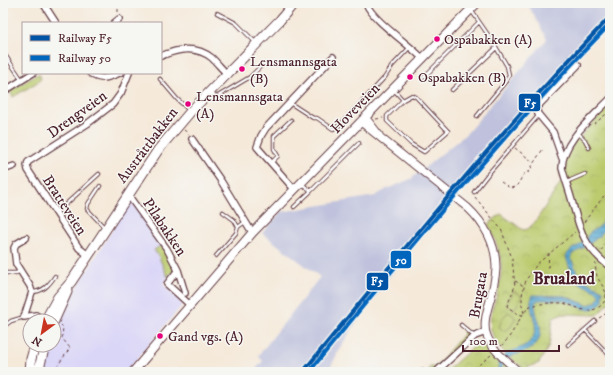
<svg xmlns="http://www.w3.org/2000/svg" width="613" height="375" font-family="'IM FELL DW Pica',serif">
<style>
.built{fill:#dad6f7}
.industrial{fill:#c0c2dd}
.grass{fill:url(#grass-tufts);stroke:#82754c}
.park{fill:url(#park-crowns);stroke:#82754c}
.garden{fill:#bbcb6d;stroke:#82754c}
.water{fill:url(#water-rules);stroke:#51647f}
.lines{fill:none;stroke-linecap:round;stroke-linejoin:round}
.service-casing{stroke:#643d45;stroke-width:4.5}
.minor-casing{stroke:#643d45;stroke-width:8}
.tertiary-casing{stroke:#643d45;stroke-width:9}
.secondary-casing{stroke:#643d45;stroke-width:10}
.primary-casing{stroke:#643d45;stroke-width:11}
.path{stroke:#643d45;stroke-width:1;stroke-dasharray:3 3;stroke-linecap:butt}
.service{stroke:#fff;stroke-width:2.5}
.minor{stroke:#fff;stroke-width:5.5}
.tertiary{stroke:#fff;stroke-width:7}
.secondary{stroke:#fff;stroke-width:8}
.primary{stroke:#fff;stroke-width:9}
.rail-casing{stroke:#4a1f2b;stroke-width:3.5}
.rail{stroke:#f6f6f2;stroke-width:2;stroke-dasharray:6;stroke-linecap:butt}
.rail-1-casing{stroke:#f6f6f2;stroke-width:7}
.rail-2-casing{stroke:#f6f6f2;stroke-width:7}
.rail-1{stroke:#0054a6;stroke-width:4}
.rail-2{stroke:#0065bd;stroke-width:4}
.bus-dot{fill:#e5007d;stroke:#f6f6f2;stroke-width:1.5}
.labels{text-anchor:middle;stroke-width:3;stroke-linejoin:round;paint-order:stroke}
.bus-label{font-size:14px;fill:#4a1f2b;stroke:#f6f6f2;text-anchor:start}
.street-label{font-size:15px;fill:#4a1f2b;stroke:#f6f6f2}
.quarter-label{font-size:17px;font-weight:bold;fill:#4a1f2b;stroke:#f6f6f2}
.line-badge{stroke:#f6f6f2;stroke-width:1.5}
.badge-label{font-size:11px;text-anchor:middle;font-weight:bold;fill:#fff}
</style>
<defs>
<pattern id="grass-tufts" width="24" height="20" patternUnits="userSpaceOnUse"><rect width="24" height="20" fill="#bbcb6d"/><path d="M3 7l-1-3M5 7V3M7 7l1-3M15 17l-1-3M17 17v-4M19 17l1-3" fill="none" stroke="#a2ae5f"/></pattern>
<pattern id="park-crowns" width="20" height="18" patternUnits="userSpaceOnUse"><rect width="20" height="18" fill="#bbcb6d"/><path d="M2 6a3 3 0 1 1 6 0M12 15a3 3 0 1 1 6 0" fill="none" stroke="#a2ae5f"/></pattern>
<pattern id="water-rules" width="6" height="5" patternUnits="userSpaceOnUse"><rect width="6" height="5" fill="#58aad3"/><path d="M0 2.5h6" fill="none" stroke="#4b8aab"/></pattern>
</defs>
<rect width="100%" height="100%" fill="#f6f6f2"/>
<filter id="ink" filterUnits="userSpaceOnUse"><feTurbulence type="fractalNoise" baseFrequency=".025" numOctaves="2"/><feDisplacementMap in="SourceGraphic" scale="8" xChannelSelector="R" yChannelSelector="G"/><feConvolveMatrix kernelMatrix="1 2 1 2 8 2 1 2 1" color-interpolation-filters="sRGB"/></filter>
<filter id="wash" filterUnits="userSpaceOnUse"><feTurbulence type="fractalNoise" baseFrequency=".012" numOctaves="4" result="noise"/><feDisplacementMap in="SourceGraphic" scale="16" xChannelSelector="R" yChannelSelector="G"/><feGaussianBlur stdDeviation="0.9" result="paint"/><feColorMatrix in="noise" values="0 0 0 0 0 0 0 0 0 0 0 0 0 0 0 0 0 1.4 0 .05"/><feComposite in="paint" operator="in"/></filter>
<g filter="url(#wash)">
<rect width="100%" height="100%" fill="#f5e9d9"/>
<path class="built" d="M132,202L169,255L176,268L163,284L183,304L126,372H44L52,345H54V339L59,324L76,289L129,203Z"/>
<path class="industrial" d="M527,3H610V22L580,52L499,139L419,236L356,323L340,348L328,372H253L263,361L258,356L320,277L262,233L281,212L375,196L387,189L411,179L467,133L547,39Z"/>
<path class="grass" d="M462,330H464L467,332V340L437,369L433,372L430,371L429,369L431,366L435,368L464,333Z"/>
<path class="park" d="M39,74L41,78L39,81L13,97L10,91L36,75Z
M610,104V302L597,315L563,314L553,318L549,346L539,363L524,369C507,355 486,340 491,315C492,308 495,301 497,295C499,285 502,274 501,264C500,250 494,237 488,224L501,214L523,230L528,229L535,222L562,181L559,170L566,155L576,139H578Z
M160,246L163,247L174,267V270L168,276H167L159,257L154,250Z
M478,343H483L513,372H445Z"/>
<path class="garden" d="M514,291L522,296L514,310L506,305Z
M508,312L513,315L515,318L511,327L504,331L499,327L502,319Z"/>
<path class="water" d="M610,202C610,211 610,219 606,227C602,237 581,250 572,254L571,258L578,275L581,279L603,290V301C589,317 581,306 566,301C558,299 547,300 538,300L536,301C532,315 548,328 536,344C526,357 503,350 501,372H498C496,346 525,354 533,337C541,322 525,308 533,295L565,296L587,305L595,303L600,296C596,288 585,288 579,282C572,276 569,266 566,257C568,250 577,247 582,243C587,239 587,234 592,231C596,229 600,227 602,223C605,218 607,209 610,202Z"/>
</g>
<g filter="url(#ink)">
<g class="lines">
<g class="service-casing">
<path id="service" d="M471,10L493,42L507,66L509,75L506,81L477,116
M217,13L236,23L255,42
M3,52L22,80
M423,78L479,22
M160,79L177,99L189,110
M394,90L403,100L387,116V121L411,144L424,152L448,131L416,97L412,95L403,100
M452,90L496,48
M211,93L215,96H218L250,77L261,66
M290,103L313,118H317L333,129L340,125L373,90L385,77L392,66L410,47
M578,133L585,140L589,148
M271,163L278,156L274,149V136L291,120
M566,183L571,180L585,174
M302,184L311,191L359,143
M100,186L88,204L87,209L105,228
M474,192L488,174L538,116
M294,207L311,191
M56,212L66,204L99,174
M223,212L234,220L238,227L245,222
M216,256L236,233L238,227
M3,273H16L21,271
M32,292C43,292 49,285 55,276
M461,325L474,336
M3,327L11,321L24,317
M585,330L610,356
M568,345L595,321
M422,370L424,372"/>
</g>
<g class="minor-casing">
<path id="minor" d="M43,3L56,23
M366,3C372,20 409,44 423,59
M114,23L119,19
M161,56C178,49 196,45 212,58C217,63 222,69 227,74
M90,73C101,82 109,77 120,73
M3,92L33,73
M610,99C593,117 562,141 562,168C565,179 569,190 572,201C580,231 584,247 610,267
M192,139L221,181L250,229L253,232
M562,158L553,132L538,114L536,108L578,65
M3,170L14,166
M294,189L257,147L261,136L266,128L333,57
M131,199L167,249L178,270L167,284L190,305
M88,255L79,248L28,170L27,165L28,162L87,124L113,104L121,93L129,73
M178,270L185,293
M24,317L32,292L30,286L16,264L14,248L16,244L26,238
M24,317L36,315L45,321
M436,372L475,336L486,332"/>
</g>
<g class="tertiary-casing">
<path id="tertiary" d="M365,117L379,135
M361,122L468,208C484,223 496,244 496,267C496,277 493,287 491,297C488,308 483,321 486,333C491,350 507,361 519,372"/>
</g>
<g class="secondary-casing">
<path id="secondary" d="M3,4L4,3
M133,372L253,232L477,3"/>
</g>
<g class="primary-casing">
<path id="primary" d="M45,321L58,297L71,282L158,150L191,111L280,20L294,3
M54,321L67,292
M30,372L31,359L35,345
M38,372L45,345"/>
</g>
<path class="path" d="M118,12V3
M376,119L383,118
M594,124L610,111
M184,130L189,134
M515,148L533,162
M501,182L510,188L516,187L524,174L529,172L531,169L533,164L543,149
M475,197L501,229L512,258L515,286L507,306L516,313L522,315
M584,222L610,188
M601,251L606,242L610,231
M548,268L549,253
M3,279L8,278
M515,281L524,286
M606,295L608,290L610,287
M607,295L610,294
M524,313L522,306V295L526,280L537,264L575,232
M599,318L610,311
M501,346C514,335 518,317 530,306C540,304 550,302 561,303C574,304 586,316 599,307C602,305 605,302 606,297C607,285 593,281 596,263
M99,370L101,372
M53,372L70,348L62,338L63,327L61,325
M470,372L491,355"/>
<use href="#service" class="service"/>
<use href="#minor" class="minor"/>
<use href="#tertiary" class="tertiary"/>
<use href="#secondary" class="secondary"/>
<use href="#primary" class="primary"/>
<g class="rail-casing">
<path id="rail" d="M348,324L385,280"/>
</g>
<use href="#rail" class="rail"/>
<g class="rail-1-casing">
<path id="rail-1" d="M303,372C402,251 501,129 610,17"/>
</g>
<g class="rail-2-casing">
<path id="rail-2" d="M309,372C406,253 503,134 610,24"/>
</g>
<use href="#rail-1" class="rail-1"/>
<use href="#rail-2" class="rail-2"/>
</g>
</g>
<g class="bus-dot">
<circle cx="437" cy="39" r="3.5"/>
<circle cx="242" cy="69" r="3.5"/>
<circle cx="410" cy="77" r="3.5"/>
<circle cx="188" cy="104" r="3.5"/>
<circle cx="160" cy="336" r="3.5"/>
</g>
<g class="labels">
<g class="bus-label">
<text x="444" y="44">Ospabakken (A)</text>
<text x="250" y="66">Lensmannsgata<tspan x="250" dy="17">(B)</tspan></text>
<text x="418" y="82">Ospabakken (B)</text>
<text x="196" y="101">Lensmannsgata<tspan x="196" dy="17">(A)</tspan></text>
<text x="168" y="341">Gand vgs. (A)</text>
</g>
<g class="street-label">
<text transform="translate(355 108) rotate(-46)" y="5">Hoveveien</text>
<text transform="translate(77 114) rotate(-36)" y="5">Drengveien</text>
<text transform="translate(147 145) rotate(-53)" y="5">Austråttbakken</text>
<text transform="translate(65 205) rotate(57)" y="5">Bratteveien</text>
<text transform="translate(165 227) rotate(56)" y="5">Pilabakken</text>
<text transform="translate(478 295) rotate(-80)" y="5">Brugata</text>
</g>
<g class="quarter-label">
<text x="564" y="284">Brualand</text>
</g>
</g>
<g class="line-badge">
<rect x="518" y="93" width="23" height="19" rx="4" fill="#0054a6"/>
<rect x="390" y="250" width="22" height="19" rx="4" fill="#0065bd"/>
<rect x="366" y="272" width="23" height="19" rx="4" fill="#0054a6"/>
</g>
<g class="badge-label">
<text x="530" y="107">F5</text>
<text x="401" y="264">50</text>
<text x="377" y="285">F5</text>
</g>
<rect width="613" height="375" fill="none" stroke="#f6f6f2" stroke-width="16"/>
<rect x="22" y="22" width="140" height="52" fill="#f6f6f2" stroke="#b1a0a2"/>
<rect x="30" y="35" width="20" height="6" fill="#0054a6" stroke="#b1a0a2"/>
<text x="58" y="42" font-size="12" fill="#4a1f2b">Railway F5</text>
<rect x="30" y="55" width="20" height="6" fill="#0065bd" stroke="#b1a0a2"/>
<text x="58" y="62" font-size="12" fill="#4a1f2b">Railway 50</text>
<g transform="translate(42 333) rotate(212)"><circle r="19" fill="#f6f6f2" stroke="#b1a0a2"/>
<path d="M0-3L7 15L0 10L-7 15Z" fill="#c8321e"/>
<text y="-6" font-size="11" font-weight="bold" text-anchor="middle" fill="#4a1f2b">N</text>
</g>
<path d="M463 345v6h96v-6" fill="none" stroke="#4a1f2b" stroke-width="2"/>
<text x="469" y="345" font-size="12" fill="#4a1f2b" stroke="#f6f6f2" stroke-width="3" paint-order="stroke">100 m</text>
</svg>
